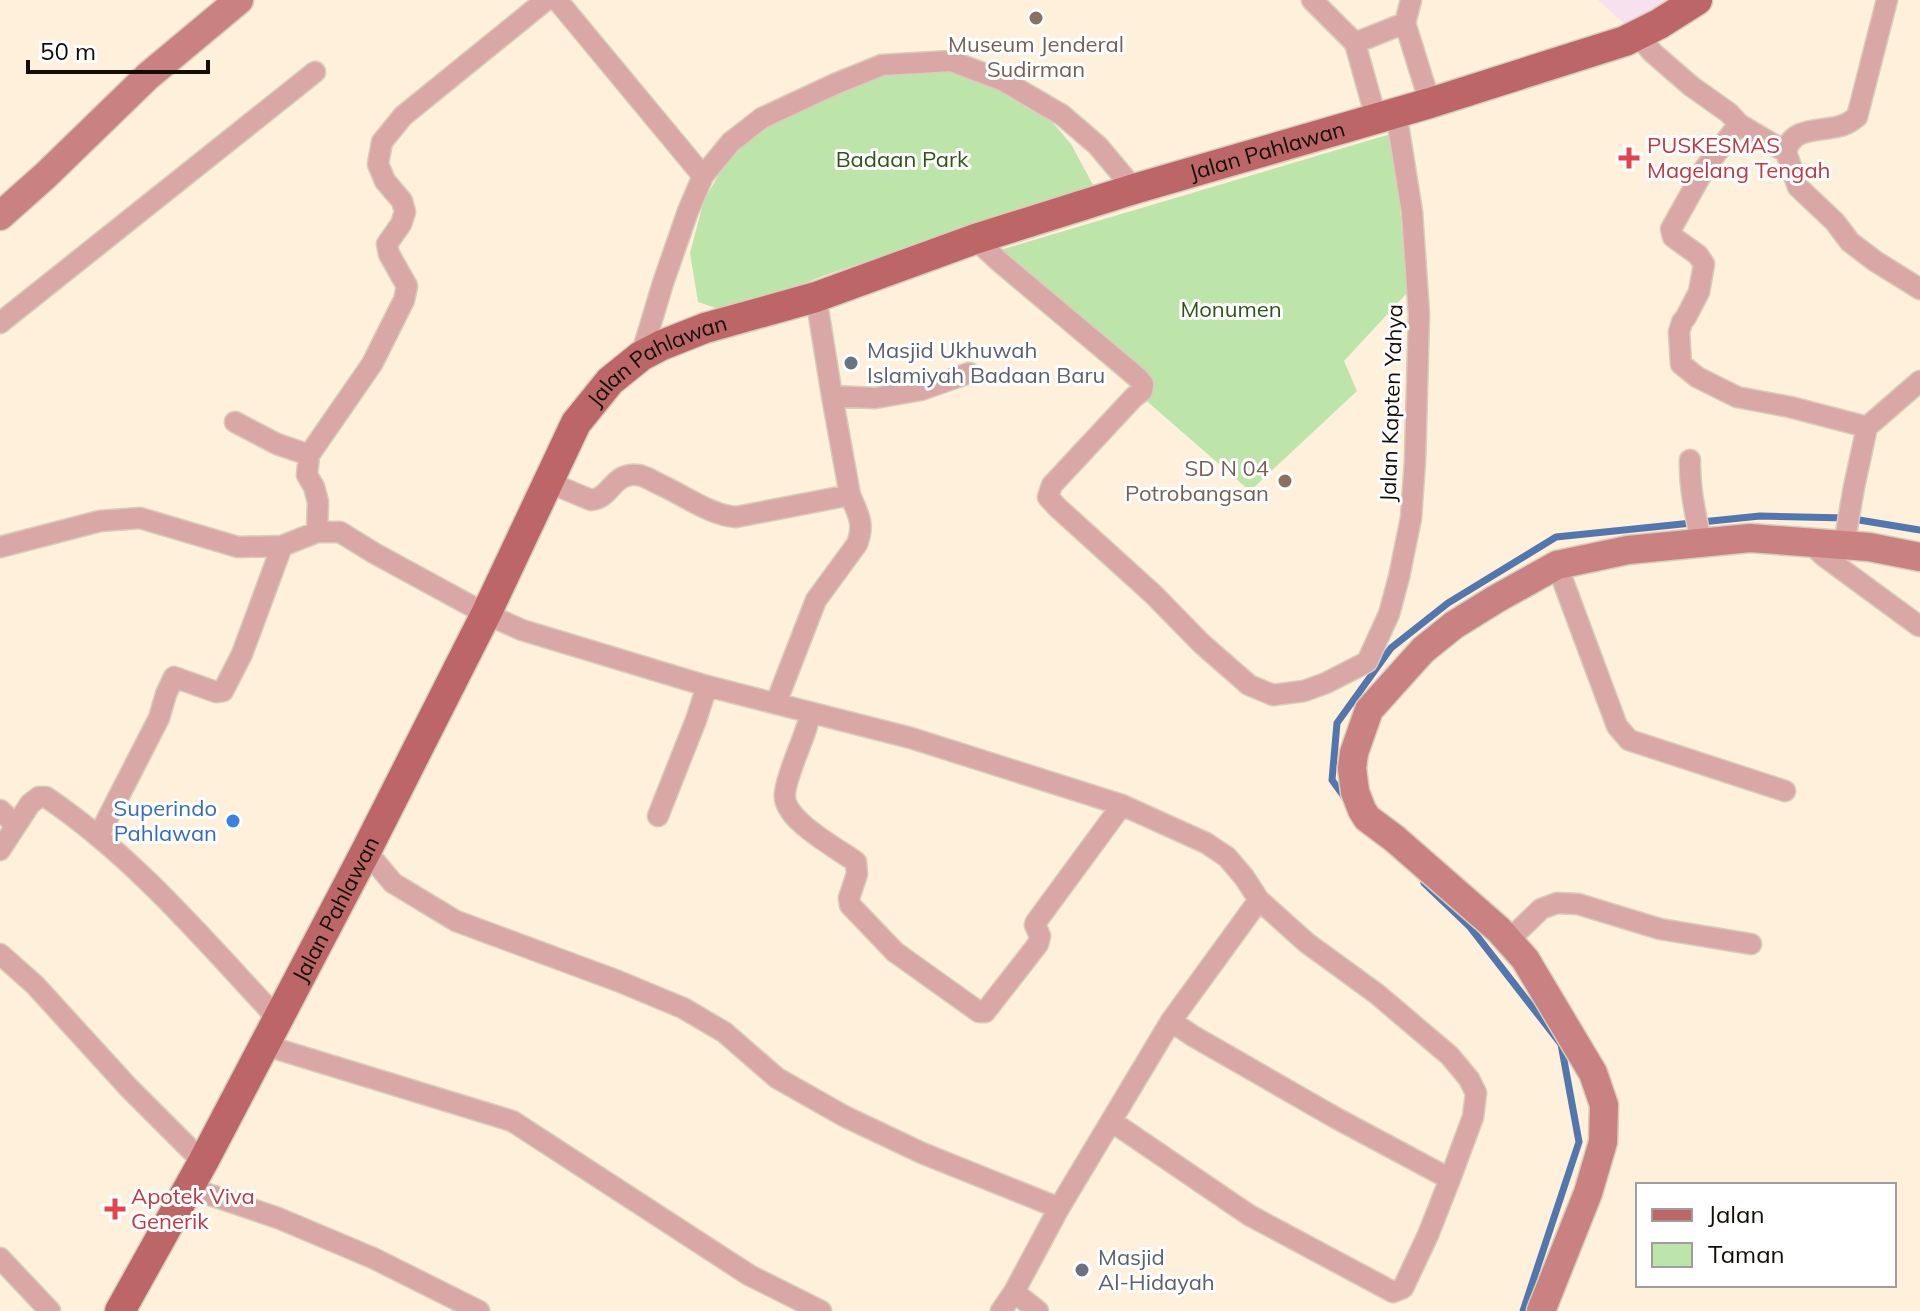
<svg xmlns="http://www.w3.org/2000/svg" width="1920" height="1311" font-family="Mulish,sans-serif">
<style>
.education{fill:#f7e1ef}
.green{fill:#bee5a9}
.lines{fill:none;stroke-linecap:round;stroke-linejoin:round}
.stream{stroke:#5377ad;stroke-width:7}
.street-casing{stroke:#d9ccba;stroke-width:23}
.secondary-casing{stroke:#d9ccba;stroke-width:31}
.primary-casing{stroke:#d9ccba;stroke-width:33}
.street{stroke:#d9a8a6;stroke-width:20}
.secondary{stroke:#c98281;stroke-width:28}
.primary{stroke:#bc6667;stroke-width:30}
.education-dot{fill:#8d6e63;stroke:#fff;stroke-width:3}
.health-dot{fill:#e0444e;stroke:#fff;stroke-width:3}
.worship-dot{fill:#6b7280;stroke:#fff;stroke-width:3}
.shop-dot{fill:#3f7fe0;stroke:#fff;stroke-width:3}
.labels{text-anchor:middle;stroke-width:6;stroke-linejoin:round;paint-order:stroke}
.education-label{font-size:22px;fill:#785e54;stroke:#fff}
.health-label{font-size:22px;fill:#be3a42;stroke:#fff;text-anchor:start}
.street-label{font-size:22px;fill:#120d07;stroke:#fff}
.park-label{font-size:22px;fill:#2f5318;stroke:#fff}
.worship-label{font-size:22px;fill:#5b616d;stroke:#fff;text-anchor:start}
.shop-label{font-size:22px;fill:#366cbe;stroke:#fff;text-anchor:end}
</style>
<rect width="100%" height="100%" fill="#fff0dc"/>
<path class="education" d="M1598,0H1670L1625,24Z"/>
<path class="green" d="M944,68L994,87L1042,110L1071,144L1093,185L823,276L730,313L698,302L690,253L704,200L730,155L774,119L887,72Z
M1394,133L1407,293L1344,361L1357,391L1250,491L980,256Z"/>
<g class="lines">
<path class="stream" d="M1345,798L1332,780L1337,723L1391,648L1448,603L1556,537L1760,516L1847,518L1920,530
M1424,883L1470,927L1561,1044L1579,1142L1523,1311"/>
<g class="street-casing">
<path id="street" d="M557,0L703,176
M1312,0L1355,43
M1405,23L1411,0
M1637,35L1653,53L1691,86L1729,113L1739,124L1786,152L1798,187L1835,222L1850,242L1875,261L1920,289
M1376,118L1355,43L1405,23L1430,103
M1739,124L1705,168L1671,229L1673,237L1698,255L1704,264L1699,292L1686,317L1682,322L1679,332L1681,364L1697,377L1737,397L1790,407L1867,427L1920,381
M1786,152C1792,126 1820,132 1840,126C1847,125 1852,120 1857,117L1887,0
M975,239L1001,263L1138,378L1143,384L1142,391L1134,397L1052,485L1048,497L1057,507L1153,594L1202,644L1249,685L1273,695L1304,691L1326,683L1367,662L1389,614L1399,577L1411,518L1415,461L1419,314L1412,212L1396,112
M0,323L315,72
M641,356L663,283L688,211L703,176L731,142L762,118L835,84L882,65L951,61L1004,81L1062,115L1098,146L1134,189
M832,396L875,398L921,390L969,373
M235,422L277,444L309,455
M1690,460C1689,488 1696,515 1701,543
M548,482L591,500C612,498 612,472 638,475C646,476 654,482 661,485C685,496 710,515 736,517L850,495L832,396L816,297
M317,532L318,502L314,487L307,475L309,455L372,364L404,300L407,286L389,254L387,244L401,224L405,212L402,201L385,181L378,164L382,142L403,116L546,0
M1810,543L1825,557L1919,626
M1844,545L1854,487L1867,427
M0,547L100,521L140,518L238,547L282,546L317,532H340L374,553L486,614L522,630L707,686L911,738L1122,805L1206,843L1227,857L1244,877L1259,900L1307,943L1377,994L1450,1056L1469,1079L1476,1093L1473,1117L1450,1179L1428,1235L1403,1288L1393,1292L1249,1215L1111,1121
M1557,565L1617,726L1629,740L1785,791
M776,703L816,600L857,544C865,524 858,514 850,495
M807,726C801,746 787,774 785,793C781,819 837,848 856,862L857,874L849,898L850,905L895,952L979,1012H985L1038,944L1040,936L1035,925L1036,922L1122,805
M0,810L16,825
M658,816L696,720L707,686
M99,835L159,718L166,694L174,677L216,692L223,691L242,654L282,546
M0,850L30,804L39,797H46C135,857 205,941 278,1019
M366,851L393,883L456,921L618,981L683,1008L724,1032L777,1078L844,1116L922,1153L1059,1208
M1509,940L1541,909L1557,903L1578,904L1660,929L1751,944
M0,954L35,985L129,1088L203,1162
M1171,1021L1193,1036L1336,1118L1450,1179
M264,1045L512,1121L749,1275L821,1311
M187,1187L278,1218L373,1258L479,1311
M0,1258L50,1311
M1014,1292L1038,1311
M1001,1311L1014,1292L1059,1208L1171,1021L1259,900"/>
</g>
<g class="secondary-casing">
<path id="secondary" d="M0,216L46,175L148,76L239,0
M1541,1311L1588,1193L1603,1142L1604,1105L1593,1073L1525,959L1499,930L1395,839L1367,818L1362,810L1355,792L1352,768L1354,753L1369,710L1423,650L1454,625L1496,599L1557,565L1628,550L1750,538L1869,547L1920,557"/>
</g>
<g class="primary-casing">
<g id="primary">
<path id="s1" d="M120,1311L203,1162L366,851L486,614L576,423L610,381L641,356L662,345L705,328L816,297L975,239L1134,189L1430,103L1625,41L1659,24L1697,0"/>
</g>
</g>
<use href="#street" class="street"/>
<use href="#secondary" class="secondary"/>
<use href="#primary" class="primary"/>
</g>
<g class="education-dot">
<circle cx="1036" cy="18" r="8"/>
<circle cx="1285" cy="481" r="8"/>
</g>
<g class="health-dot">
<path d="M1625 146h8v8h8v8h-8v8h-8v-8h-8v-8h8z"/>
<path d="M111 1197h8v8h8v8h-8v8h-8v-8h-8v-8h8z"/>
</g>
<g class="worship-dot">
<circle cx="851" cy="363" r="8"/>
<circle cx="1082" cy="1270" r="8"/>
</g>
<circle class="shop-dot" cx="233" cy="821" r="8"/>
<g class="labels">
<g class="education-label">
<text x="1036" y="52">Museum Jenderal<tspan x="1036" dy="25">Sudirman</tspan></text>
<text x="1269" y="476" text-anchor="end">SD N 04<tspan x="1269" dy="25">Potrobangsan</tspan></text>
</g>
<g class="health-label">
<text x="1647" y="153">PUSKESMAS<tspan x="1647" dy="25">Magelang Tengah</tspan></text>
<text x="131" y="1204">Apotek Viva<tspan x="131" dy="25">Generik</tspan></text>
</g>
<g class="street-label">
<text dy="8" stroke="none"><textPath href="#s1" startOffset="1752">Jalan Pahlawan</textPath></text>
<text dy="8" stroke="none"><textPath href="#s1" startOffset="1104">Jalan Pahlawan</textPath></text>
<text transform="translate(1391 403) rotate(-88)" y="8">Jalan Kapten Yahya</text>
<text dy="8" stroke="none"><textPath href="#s1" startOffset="456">Jalan Pahlawan</textPath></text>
</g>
<g class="park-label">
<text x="902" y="167">Badaan Park</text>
<text x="1231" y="317">Monumen</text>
</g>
<g class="worship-label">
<text x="867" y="358">Masjid Ukhuwah<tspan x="867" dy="25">Islamiyah Badaan Baru</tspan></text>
<text x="1098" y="1265">Masjid<tspan x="1098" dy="25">Al-Hidayah</tspan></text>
</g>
<g class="shop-label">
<text x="217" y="816">Superindo<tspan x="217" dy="25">Pahlawan</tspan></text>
</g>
</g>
<rect x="1636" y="1183" width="260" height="104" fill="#ffffff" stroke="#a09e9c" stroke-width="2"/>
<rect x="1652" y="1209" width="40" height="12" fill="#bc6667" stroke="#a09e9c" stroke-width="2"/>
<text x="1708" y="1223" font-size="24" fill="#120d07">Jalan</text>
<rect x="1652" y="1243" width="40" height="24" fill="#bee5a9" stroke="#a09e9c" stroke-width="2"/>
<text x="1708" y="1263" font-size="24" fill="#120d07">Taman</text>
<path d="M28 60v12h180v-12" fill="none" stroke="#120d07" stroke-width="4"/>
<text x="40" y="60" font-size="24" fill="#120d07" stroke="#ffffff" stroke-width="6" paint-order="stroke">50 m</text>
</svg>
